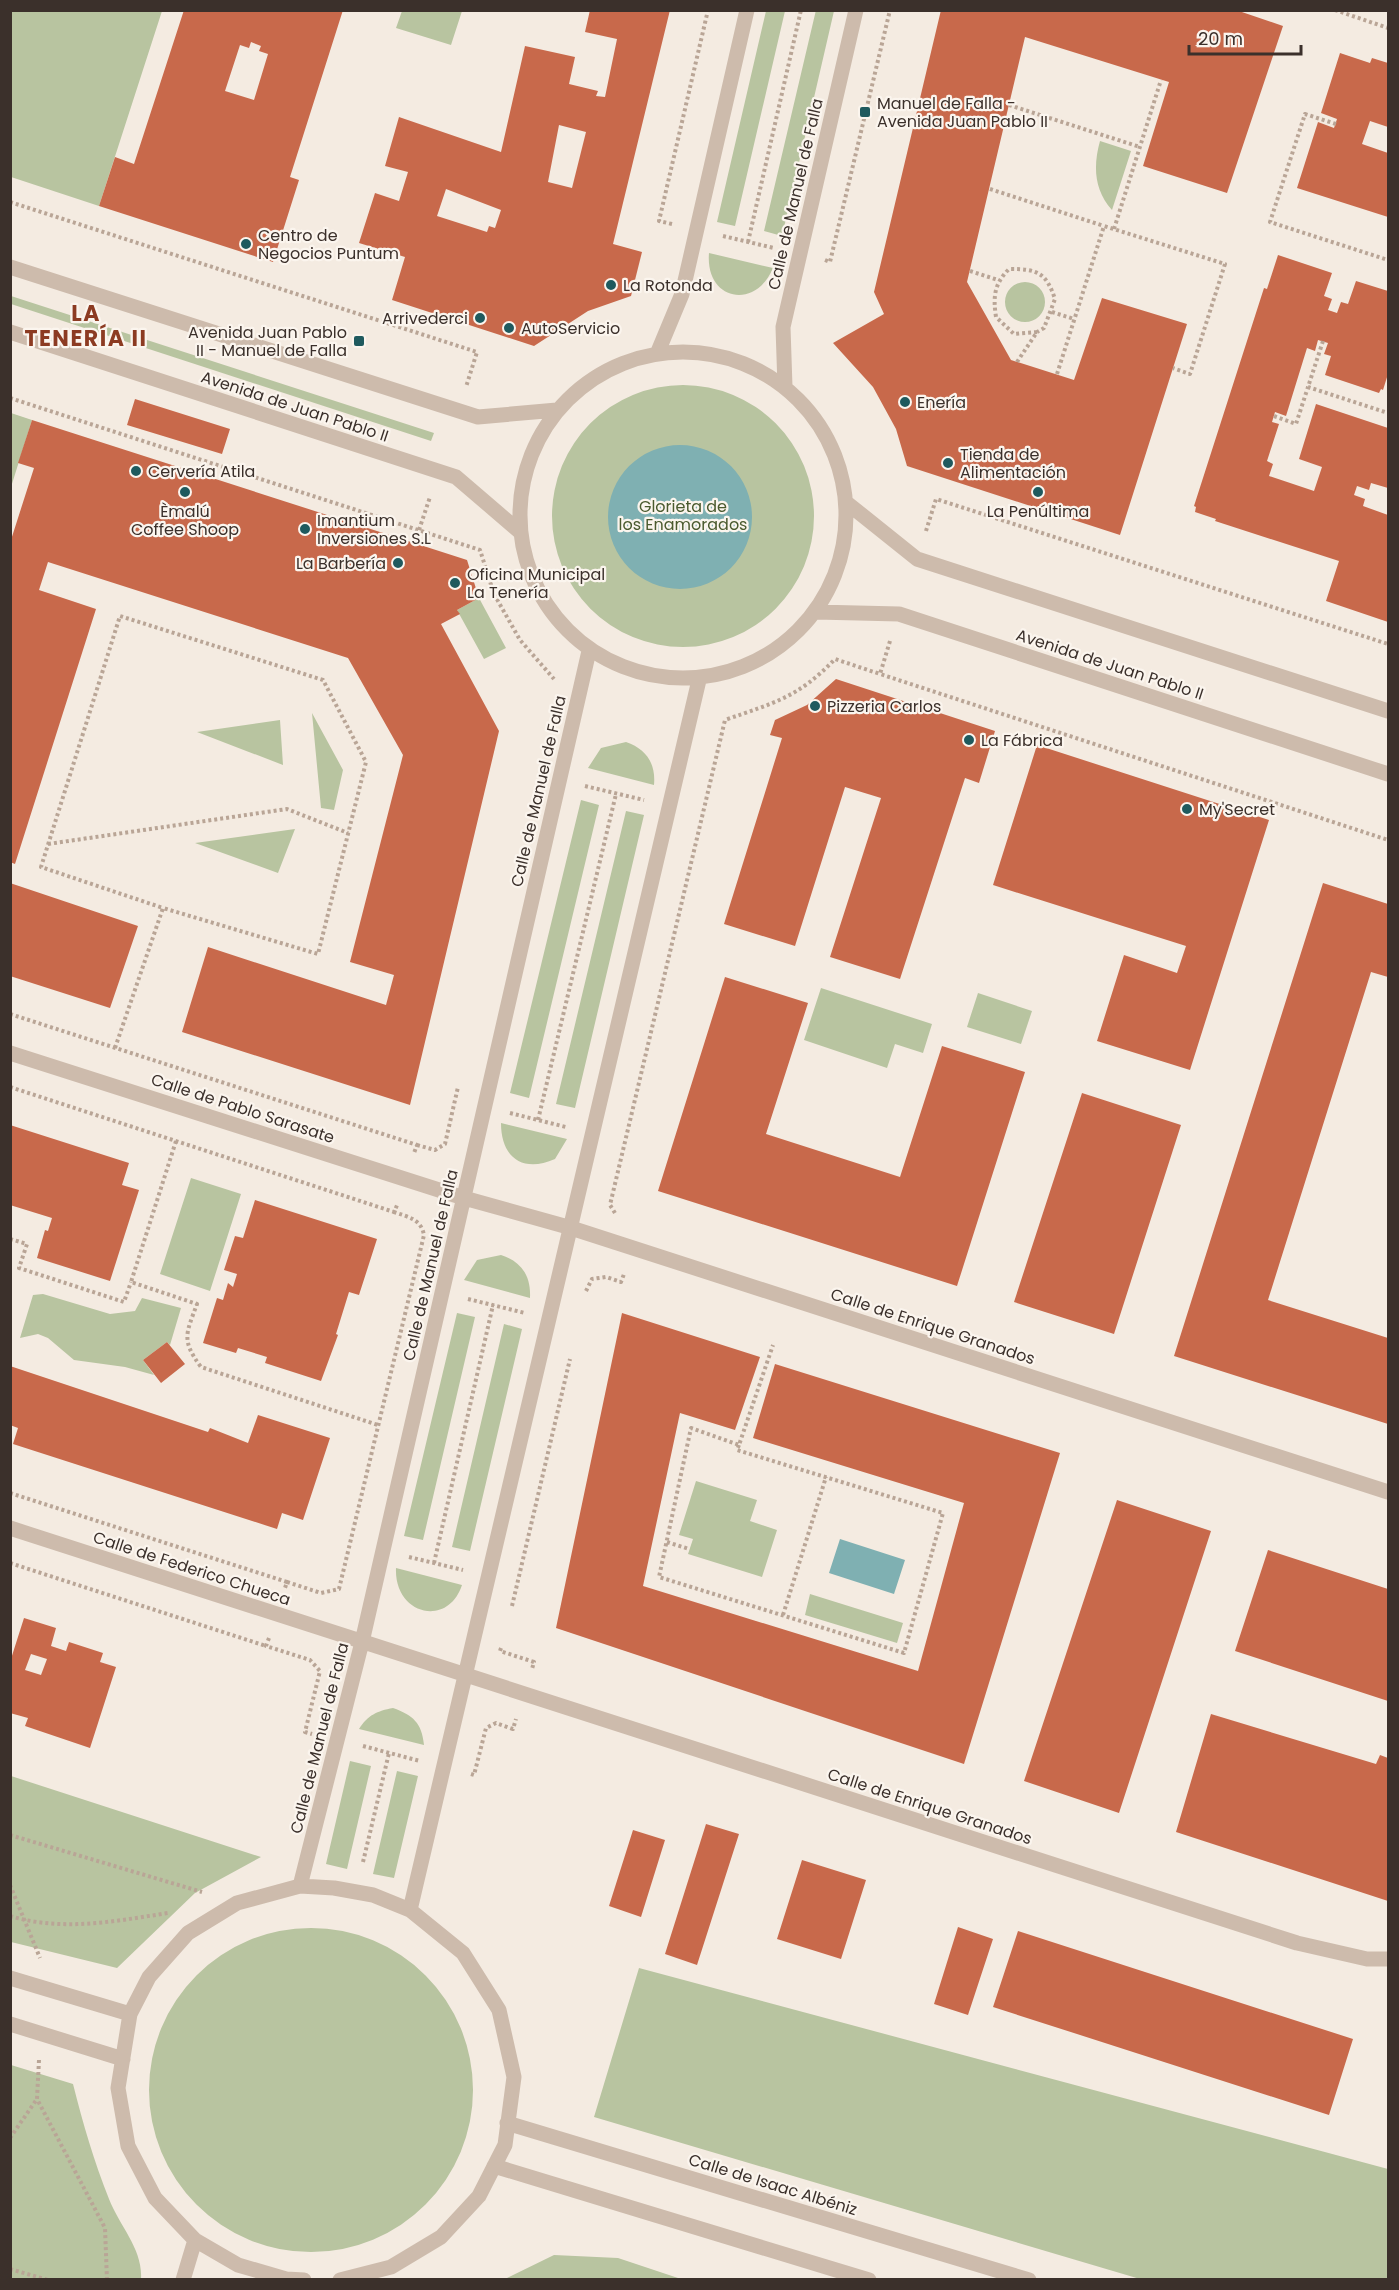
<svg xmlns="http://www.w3.org/2000/svg" width="1399" height="2290" font-family="Poppins,sans-serif">
<style>
.green{fill:#b8c4a0}
.water{fill:#7fb0b2}
.building{fill:#c8694b;fill-rule:evenodd}
.lines{fill:none;stroke-linecap:round;stroke-linejoin:round}
.path{stroke:#b9a596;stroke-width:4;stroke-dasharray:3 3;stroke-linecap:butt}
.minor{stroke:#cdbbac;stroke-width:15}
.poi-dot{fill:#1f5a5e;stroke:#fbf5ee;stroke-width:2}
.labels{text-anchor:middle;stroke-width:4.5;stroke-linejoin:round;paint-order:stroke}
.poi-label{font-size:16px;fill:#3b302b;stroke:#fbf5ee;text-anchor:start}
.street-label{font-size:16px;fill:#3b302b;stroke:#fbf5ee}
.park-label{font-size:16px;fill:#4a5a2e;stroke:#fbf5ee}
.district-label{font-size:22px;font-weight:bold;letter-spacing:1.5px;fill:#8c3b22;stroke:#fbf5ee}
</style>
<rect width="100%" height="100%" fill="#f4ebe1"/>
<path class="green" d="M816,10L834,11L782,236L764,231Z
M11,11H162L99,206L11,177Z
M402,11H462L451,45L396,28Z
M766,11H785L735,226L717,222Z
M1100,141L1131,151L1112,210C1094,190 1093,166 1100,141Z
M709,253L773,268C755,311 705,300 709,253Z
M1005 302a20 20 0 1 1 40 0a20 20 0 1 1-40 0Z
M11,296L434,433L431,441L11,304Z
M552 516a131 131 0 1 1 262 0a131 131 0 1 1-262 0Z
M11,413L32,420L11,487L10,413Z
M479,598L506,648L484,659L457,610Z
M312,713L343,770L334,810L321,808Z
M280,720L283,765L197,732Z
M626,742C646,749 656,763 654,785L588,768L601,748Z
M581,800L599,805L529,1098L510,1093Z
M626,811L644,815L575,1108L556,1104Z
M295,829L278,873L195,843Z
M821,988L932,1024L923,1053L895,1044L887,1068L804,1040Z
M978,993L1032,1011L1021,1044L967,1027Z
M501,1123L567,1139L555,1159C523,1173 501,1158 501,1123Z
M191,1178L241,1194L210,1291L160,1274Z
M501,1255C522,1262 531,1276 530,1298L464,1280L477,1260Z
M43,1294L110,1314L135,1311L142,1298L181,1308L170,1345L167,1342L143,1360L154,1375L125,1367L74,1360L48,1338L38,1334L20,1338L33,1295Z
M457,1313L475,1317L423,1540L404,1536Z
M504,1324L522,1329L470,1551L452,1547Z
M696,1481L757,1500L750,1521L777,1530L762,1577L688,1554L693,1539L679,1535Z
M396,1568L462,1585C448,1628 394,1615 396,1568Z
M810,1594L903,1623L897,1643L805,1615Z
M393,1708C413,1715 422,1723 424,1745L359,1729C368,1715 377,1711 393,1708Z
M350,1761L371,1766L347,1869L326,1864Z
M397,1771L418,1776L394,1878L373,1874Z
M11,1776L261,1857L195,1893L117,1968L11,1942Z
M149 2090a162 162 0 1 1 324 0a162 162 0 1 1-324 0Z
M639,1968L1388,2169V2279H1140L594,2117Z
M11,2065L73,2084C83,2124 94,2161 109,2199C120,2227 143,2249 141,2279H11Z
M554,2255L618,2258L681,2279H505Z"/>
<path class="water" d="M608 517a72 72 0 1 1 144 0a72 72 0 1 1-144 0Z
M840,1539L905,1560L894,1594L829,1573Z"/>
<path class="building" d="M184,10H343L290,177L299,180L273,262L99,206L115,157L134,164ZM251,42L261,46L259,51L268,54L254,100L225,91L240,45L249,48Z
M590,10H670L613,244L642,252L631,296L588,311L534,346L392,300L405,257L359,243L375,193L399,201L408,172L385,166L399,117L501,152L525,46L575,57L569,84L598,91L596,96L605,97L617,39L585,32ZM559,125L586,132L572,188L548,182ZM446,189L501,210L495,228L489,226L487,232L437,216Z
M941,10H1236L1283,26L1227,193L1143,166L1169,82L1025,37L967,282L1011,360L1074,380L1102,298L1187,324L1120,535L907,466L896,429L873,387L833,343L884,314L874,292Z
M1340,53L1370,63L1372,58L1388,63V127L1370,121L1362,144L1388,153V217L1297,188L1318,122L1334,128L1337,119L1321,113Z
M1278,255L1332,273L1324,296L1332,299L1328,310L1337,313L1341,302L1348,304L1356,281L1388,291V374L1383,390L1381,389L1379,393L1325,375L1331,356L1324,354L1328,343L1318,340L1315,351L1307,348L1286,416L1275,412L1272,422L1279,424L1267,461L1273,464L1269,476L1314,491L1322,467L1299,459L1316,404L1388,428V488L1371,483L1369,490L1357,486L1354,495L1365,499L1363,506L1388,515V622L1326,601L1339,561L1215,521L1216,519L1195,512L1196,507L1194,506L1264,288L1267,289Z
M135,399L230,429L222,454L127,425Z
M32,420L467,560L479,598L457,610L460,614L441,624L499,731L410,1105L182,1032L208,947L386,1005L394,975L350,962L403,755L348,658L48,562L39,590L96,609L15,864L10,862V543L34,468L18,463Z
M836,679L995,731L979,783L965,778L900,979L830,957L881,798L845,787L795,946L724,924L782,738L770,735L775,720L807,705Z
M1037,745L1269,820L1190,1070L1097,1041L1124,955L1177,973L1186,946L993,885Z
M10,883L138,926L110,1008L10,976Z
M1323,883L1388,904V977L1371,972L1268,1300L1388,1338V1424L1174,1356Z
M725,977L808,1003L766,1134L900,1177L942,1046L1025,1072L957,1286L658,1191Z
M1082,1093L1181,1125L1114,1334L1014,1302Z
M10,1125L129,1163L122,1185L139,1190L110,1281L37,1258L45,1230L48,1231L52,1218L10,1205Z
M255,1200L377,1239L359,1295L349,1292L336,1334L338,1335L321,1381L265,1363L267,1357L238,1348L236,1353L203,1343L217,1298L223,1300L228,1283L233,1287L237,1274L224,1270L235,1236L243,1238Z
M622,1313L760,1357L735,1430L680,1413L643,1586L918,1671L964,1503L753,1438L775,1364L1060,1453L964,1764L556,1628Z
M167,1342L185,1364L161,1383L143,1360Z
M10,1366L208,1432L210,1428L248,1443L258,1415L330,1438L303,1520L282,1513L277,1529L13,1444L18,1428L10,1425Z
M1117,1500L1211,1531L1119,1813L1024,1781Z
M1268,1550L1388,1589V1701L1235,1651Z
M24,1618L56,1628L51,1646L66,1651L69,1642L103,1653L100,1662L116,1667L90,1748L25,1726L28,1718L10,1713V1662ZM31,1654L47,1659L41,1675L25,1670Z
M1211,1714L1376,1764L1380,1755L1388,1758V1901L1176,1832Z
M706,1824L739,1834L697,1965L665,1954Z
M633,1830L665,1840L641,1917L609,1906Z
M802,1860L866,1880L841,1959L777,1939Z
M958,1927L993,1939L968,2015L934,2004Z
M1018,1931L1353,2039L1329,2115L993,2007Z"/>
<g class="lines">
<path class="path" d="M1335,10L1388,28
M1009,105L1140,147
M1336,124L1305,114L1270,222L1388,260
M990,189L1104,226
M10,202L477,352L466,387
M672,224L659,221L708,10
M1114,229L1161,80
M723,236L774,248
M748,242L801,10
M825,260L830,262L890,10
M970,271L998,280
M1052,312L1074,319
M1323,341L1308,387L1388,413
M1017,362L1037,332L1014,334L996,317C993,297 994,284 1009,269C1037,269 1046,272 1055,299L1044,328L1037,332
M1057,374L1104,226L1225,264L1190,374L1173,368
M10,398L480,550L494,594L520,640L554,679
M1274,416L1296,424L1308,387
M419,530L430,497
M926,531L936,499L1388,644
M890,641L880,674L1388,840
M585,786L644,800
M48,844L287,809L348,833
M10,1014L417,1145L414,1153
M115,1048L163,908L41,867L120,616L323,680L366,762L318,954L163,908
M10,1087L394,1212L398,1203
M510,1113L566,1127
M538,1120L616,794
M176,1141L131,1282L197,1304C186,1334 181,1340 201,1367L378,1425
M417,1145L435,1150L445,1144L458,1087
M615,1213L610,1205L725,720C773,703 798,698 835,659L880,674
M10,1239L27,1244L19,1268L124,1302L131,1282
M586,1291L592,1279L606,1277L621,1282L624,1274
M468,1299L525,1313
M739,1445L737,1450L943,1513L904,1653L659,1577L691,1428L739,1445L773,1345
M10,1493L287,1582L285,1588
M667,1542L689,1549
M409,1557L463,1570
M10,1563L266,1646
M434,1563L493,1305
M287,1582L321,1593L339,1589L424,1235C421,1219 408,1217 394,1212
M512,1606L570,1359
M783,1615L826,1477
M269,1638L266,1646L310,1660L320,1671L305,1732L312,1734
M501,1648L500,1651L534,1662L532,1669
M363,1746L420,1761
M471,1774L474,1775L486,1728L496,1723L513,1729L516,1719
M10,1835L202,1892
M363,1862L389,1753
M10,1885L40,1958
M10,1916C63,1932 116,1921 168,1913
M39,2060L37,2099L105,2228L107,2280
M10,2138L37,2099
M10,2269L48,2280"/>
<path class="minor" d="M10,267L478,417L557,410
M10,332L456,477L519,531
M520 515a163 163 0 1 1 326 0a163 163 0 1 1-326 0Z
M657,354L682,294L747,10
M785,387L783,327L856,10
M847,503L917,559L1388,711
M816,612L899,614L1388,774
M10,1053L464,1198L568,1227L1388,1492
M10,1528L1297,1943L1367,1959H1388
M300,1886L362,1642L589,651
M410,1910L699,680
M10,1978L130,2014
M10,2024L123,2059
M507,2123L1029,2280
M494,2166L869,2280
M183,2280L195,2240
M304,2280L286,2279L238,2265L195,2240L155,2198L128,2146L118,2088L130,2014L149,1977L188,1933L237,1903L300,1886L334,1888L373,1895L410,1910L463,1953L499,2010L514,2077L505,2145L479,2196L441,2237L391,2267L340,2280"/>
</g>
<g class="poi-dot">
<rect x="859" y="106" width="12" height="12" rx="3"/>
<circle cx="246" cy="244" r="6"/>
<circle cx="611" cy="285" r="6"/>
<circle cx="480" cy="318" r="6"/>
<circle cx="509" cy="328" r="6"/>
<rect x="353" y="335" width="12" height="12" rx="3"/>
<circle cx="905" cy="402" r="6"/>
<circle cx="948" cy="463" r="6"/>
<circle cx="136" cy="471" r="6"/>
<circle cx="185" cy="492" r="6"/>
<circle cx="1038" cy="492" r="6"/>
<circle cx="305" cy="529" r="6"/>
<circle cx="398" cy="563" r="6"/>
<circle cx="455" cy="583" r="6"/>
<circle cx="815" cy="706" r="6"/>
<circle cx="969" cy="740" r="6"/>
<circle cx="1187" cy="809" r="6"/>
</g>
<g class="labels">
<g class="poi-label">
<text x="877" y="109">Manuel de Falla -<tspan x="877" dy="18">Avenida Juan Pablo II</tspan></text>
<text x="258" y="241">Centro de<tspan x="258" dy="18">Negocios Puntum</tspan></text>
<text x="623" y="291">La Rotonda</text>
<text x="468" y="324" text-anchor="end">Arrivederci</text>
<text x="521" y="334">AutoServicio</text>
<text x="347" y="338" text-anchor="end">Avenida Juan Pablo<tspan x="347" dy="18">II - Manuel de Falla</tspan></text>
<text x="917" y="408">Enería</text>
<text x="960" y="460">Tienda de<tspan x="960" dy="18">Alimentación</tspan></text>
<text x="148" y="477">Cervería Atila</text>
<text x="185" y="517" text-anchor="middle">Èmalú<tspan x="185" dy="18">Coffee Shoop</tspan></text>
<text x="1038" y="517" text-anchor="middle">La Penúltima</text>
<text x="317" y="526">Imantium<tspan x="317" dy="18">Inversiones S.L</tspan></text>
<text x="386" y="569" text-anchor="end">La Barbería</text>
<text x="467" y="580">Oficina Municipal<tspan x="467" dy="18">La Tenería</tspan></text>
<text x="827" y="712">Pizzeria Carlos</text>
<text x="981" y="746">La Fábrica</text>
<text x="1199" y="815">My'Secret</text>
</g>
<g class="street-label">
<text transform="translate(795 194) rotate(-77)" y="6">Calle de Manuel de Falla</text>
<text transform="translate(295 406) rotate(18)" y="6">Avenida de Juan Pablo II</text>
<text transform="translate(1110 664) rotate(18)" y="6">Avenida de Juan Pablo II</text>
<text transform="translate(538 791) rotate(-77)" y="6">Calle de Manuel de Falla</text>
<text transform="translate(243 1108) rotate(18)" y="6">Calle de Pablo Sarasate</text>
<text transform="translate(430 1265) rotate(-77)" y="6">Calle de Manuel de Falla</text>
<text transform="translate(933 1326) rotate(18)" y="6">Calle de Enrique Granados</text>
<text transform="translate(192 1568) rotate(18)" y="6">Calle de Federico Chueca</text>
<text transform="translate(319 1738) rotate(-76)" y="6">Calle de Manuel de Falla</text>
<text transform="translate(930 1806) rotate(18)" y="6">Calle de Enrique Granados</text>
<text transform="translate(773 2184) rotate(17)" y="6">Calle de Isaac Albéniz</text>
</g>
<g class="park-label">
<text x="683" y="512">Glorieta de<tspan x="683" dy="18">los Enamorados</tspan></text>
</g>
<g class="district-label">
<text x="86" y="321">LA<tspan x="86" dy="25">TENERÍA II</tspan></text>
</g>
</g>
<rect width="1399" height="2290" fill="none" stroke="#3b302b" stroke-width="24"/>
<path d="M1189 45v9h112v-9" fill="none" stroke="#3b302b" stroke-width="3"/>
<text x="1198" y="45" font-size="18" fill="#3b302b" stroke="#fbf5ee" stroke-width="4.5" paint-order="stroke">20 m</text>
</svg>
